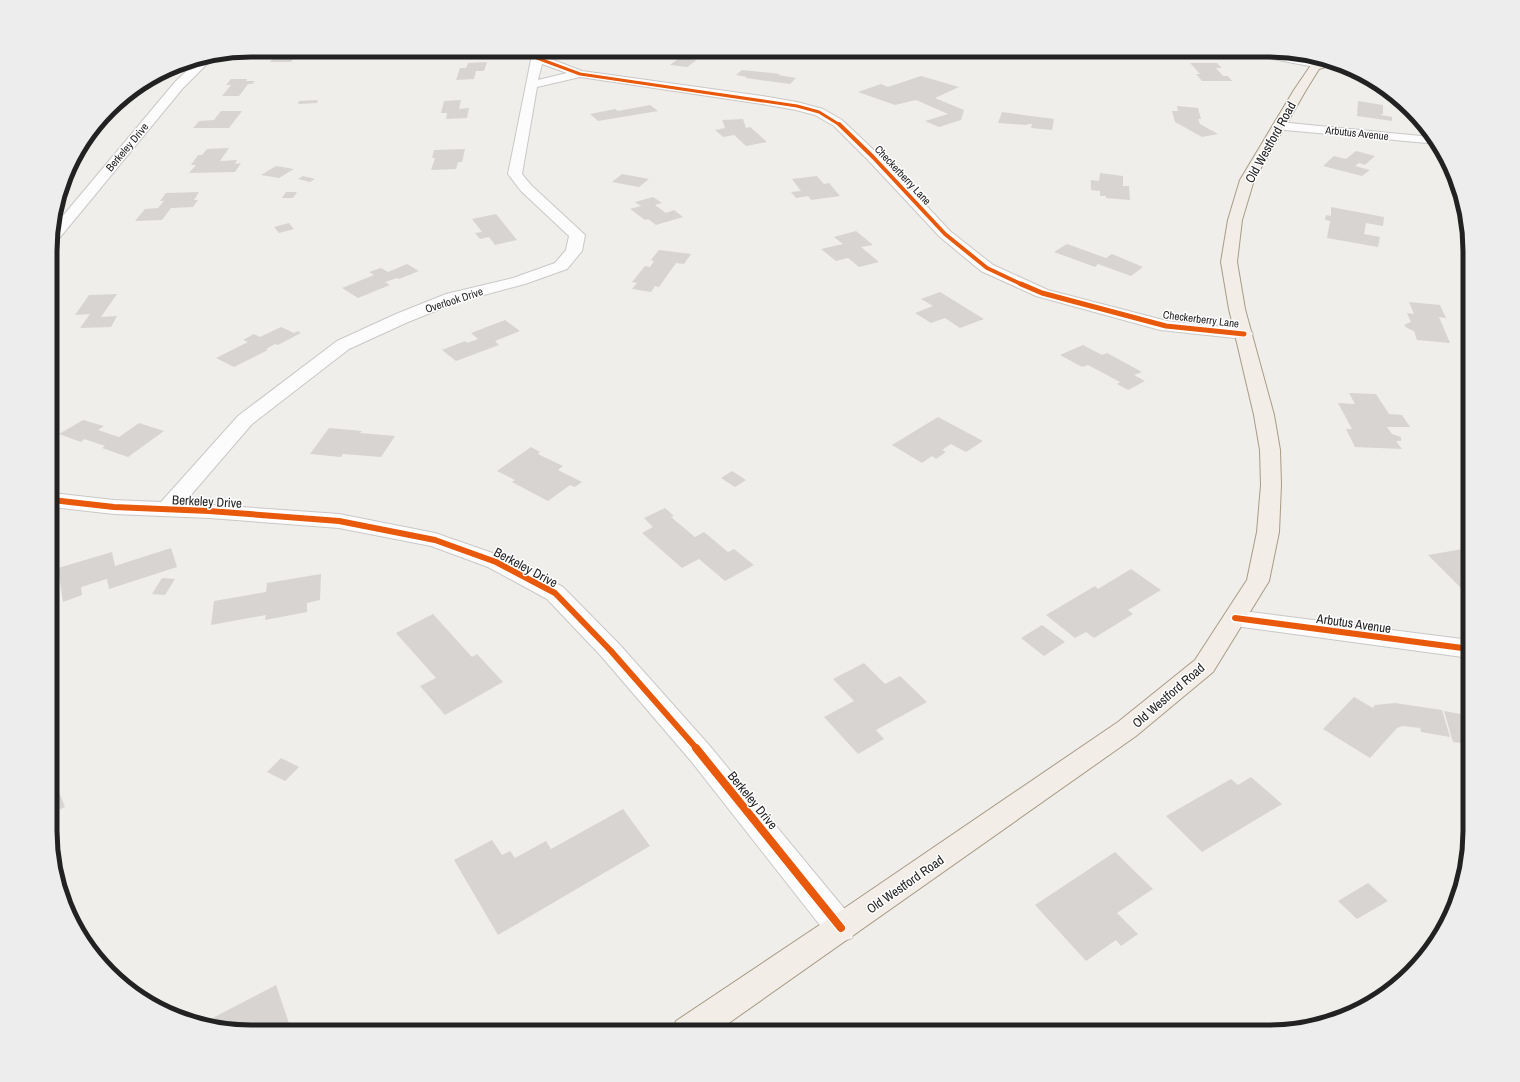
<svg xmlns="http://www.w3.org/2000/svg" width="1520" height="1082" font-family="'Archivo Narrow',sans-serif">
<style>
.building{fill:#d7d4d2}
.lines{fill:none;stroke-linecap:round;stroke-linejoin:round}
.minor-casing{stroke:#c9c8c7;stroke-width:2}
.major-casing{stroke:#a79c86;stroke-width:2}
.minor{fill:#fdfcfc;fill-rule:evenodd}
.major{fill:#f3ede7;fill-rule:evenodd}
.cycleway-far4-casing{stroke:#fff;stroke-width:4.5}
.cycleway-far3-casing{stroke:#fff;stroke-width:5.5}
.cycleway-far2-casing{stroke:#fff;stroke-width:7}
.cycleway-far1-casing{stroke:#fff;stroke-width:9}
.cycleway-casing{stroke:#fff;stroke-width:10}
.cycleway-far4{stroke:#e8590c;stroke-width:3}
.cycleway-far3{stroke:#e8590c;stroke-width:4}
.cycleway-far2{stroke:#e8590c;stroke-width:5}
.cycleway-far1{stroke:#e8590c;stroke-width:6}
.cycleway{stroke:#e8590c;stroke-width:8}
.labels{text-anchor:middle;stroke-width:3;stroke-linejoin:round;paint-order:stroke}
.far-street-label{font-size:11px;fill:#222;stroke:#fff}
.street-label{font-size:13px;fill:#222;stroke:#fff}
.rim{fill:none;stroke:#222;stroke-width:5}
</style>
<rect width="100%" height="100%" fill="#f0eeeb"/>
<path class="building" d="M280,50H300L291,62H270Z
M661,50H678L696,53L700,50L712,52L704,58L693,57L690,59L697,60L687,67L670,65L678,59L653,55Z
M1023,50H1072L1077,56L1028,57Z
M487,62L484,71H476L474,79L456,80L460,68H466L468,63Z
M1190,63H1217L1222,68H1216L1223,76H1228L1232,81H1202L1196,74H1200Z
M742,70L780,74L778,75L796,78L790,84L745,78L747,77L736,75Z
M921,76L959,87L935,98L964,110L961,120L939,127L925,121L948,114L916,100L895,105L858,92L881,84L888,87Z
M231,79H247L246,81H255L252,84H248L239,96H222L231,85H226Z
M122,98H129L125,102H120L112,111H109Z
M318,100L317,103L298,104L299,101Z
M461,100L459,109L469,108L467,118L446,119L447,113H441L444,101Z
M1358,101L1383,105V114H1381V115L1392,117V121L1357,116Z
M650,105L658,111L598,121L590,114L615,109L618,111Z
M1177,106L1198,108L1201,119H1198L1200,124L1218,134L1202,137L1175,122L1172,111H1178Z
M221,111H242L229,128H193L199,121L214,120Z
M1002,112L1054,119L1052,130L1031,128L1032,124H1028L1027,125L998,123Z
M743,119L746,128L750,127L767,142L746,146L734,135L723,137L715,130L725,128L722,120Z
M229,148L220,161L237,160L235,164L241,163L235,172L189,173L196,165H191L198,155H202L207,149Z
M465,149L462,162H458L456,169L431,170L435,158H432L434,150Z
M1356,151L1375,156L1365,165L1359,163L1355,166L1370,170L1362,176L1323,166L1334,156L1346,159Z
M276,166L294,169L279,178L261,175Z
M1100,173L1123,176V186H1129L1130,200L1106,198V196H1100V191L1091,190V180L1099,181Z
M622,174L649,179L639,187L612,182Z
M303,176L315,179L310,182L298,179Z
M817,176L824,184L829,183L840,196L811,200L808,196L796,198L791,192L801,191L792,179Z
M199,192L194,200H198L193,207L171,208L162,220L135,221L145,209L158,208L164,201H160L166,193Z
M286,192H297L293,198H282Z
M653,197L662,203L655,205L666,213L674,210L683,217L656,225L648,219L645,220L630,209L641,206L635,202Z
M1331,207L1384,217L1383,226L1366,223L1364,234L1380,237L1378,247L1327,238L1330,221L1325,220L1326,215L1331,216Z
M496,214L517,240L495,245L489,237L480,239L475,233L482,232L472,219Z
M289,223L294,229L279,233L274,227Z
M856,231L873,245L861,247L879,262L859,267L848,258L836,261L821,249L843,244L834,237Z
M1067,244L1106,258L1112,254L1143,267L1131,276L1098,264L1095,267L1054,252Z
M659,250L691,254L684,264L676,263L659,287L655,286L651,292L632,289L637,283L632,282L645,266L650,267L654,261L651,260Z
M407,264L419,271L399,279L397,278L385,282L390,285L358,298L342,288L374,275L369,272L381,268L388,272Z
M940,292L984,319L960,328L945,318L931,323L915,313L933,306L921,299Z
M117,294L101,317L117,316L111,327L80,328L90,314L75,315L89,295Z
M1409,302L1440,305L1446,318L1439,317L1450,343L1417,340L1414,331L1407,328L1404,325L1411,322L1407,313L1414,314Z
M505,320L520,331L495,341L499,345L456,361L442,350L465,341L467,343L478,339L471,333Z
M281,327L294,333L298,331L301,333L278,345L275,344L266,349L268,350L234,367L216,358L248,342L243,340L254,334L260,337Z
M1083,345L1102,355L1107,353L1142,372L1134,375L1145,381L1128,390L1117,384L1120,382L1088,365L1082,367L1060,355Z
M1349,393L1376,394L1389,414L1402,415L1410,427H1387L1392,434L1401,437V441H1396L1402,449L1355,447L1346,429H1352L1338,403L1355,404Z
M938,417L983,441L966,452L951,444L942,450L946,452L936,459L932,456L922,463L892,445Z
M83,420L104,426L98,430L119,437L139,423L164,431L128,457L102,448L105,446L84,439L81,442L59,434Z
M329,428L362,431L360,433L395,436L381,457L343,454L341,457L310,454Z
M531,447L540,452L538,454L563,466L558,470L582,482L575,487L570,485L548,501L512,482L515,480L497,471Z
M732,471L746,480L735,487L721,478Z
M665,508L674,516L671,517L695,537L704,532L728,552L734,549L754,565L725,581L699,559L682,568L642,533L653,527L644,518Z
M171,548L177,567L109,589L107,579L81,587L82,595L63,602L58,568L112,552L115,566Z
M1463,549L1470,555V587L1462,589L1428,555Z
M1131,569L1161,590L1128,610L1133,614L1094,638L1086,632L1075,638L1046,615L1095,586L1098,589Z
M321,574L320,600L307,603V612L265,620L266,615L211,625L214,601L266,592L267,583Z
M162,578L175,579L165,595L152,594Z
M433,614L472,657L477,654L503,682L445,715L420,686L436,678L396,633Z
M1042,625L1065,642L1044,656L1021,638Z
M864,663L885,684L900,676L927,702L876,730L884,739L858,754L824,717L854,701L833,679Z
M1354,697L1373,708L1375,705L1395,703L1442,710L1450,737L1421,732L1420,728L1403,726L1397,728L1370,758L1323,729Z
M1444,711L1466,715L1470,727V744L1453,742Z
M281,758L299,767L285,781L267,772Z
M1251,777L1282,804L1202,852L1166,816L1231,779L1238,785Z
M57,787L65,807L52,813V790Z
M623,809L650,846L498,935L454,860L492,840L502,855L510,851L515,858L546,841L551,849Z
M1115,852L1153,889L1117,913L1138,934L1121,946L1116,940L1086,961L1035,905Z
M1368,883L1388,901L1357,919L1338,901Z
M276,985L292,1032H238L201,1024Z"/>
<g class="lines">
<g class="minor-casing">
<path id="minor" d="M533,50H545L543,56L582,71L762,96L797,102L823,109L842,120L878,154L950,231L993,265L1048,290L1167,321L1244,329L1250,330L1253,334L1250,338L1244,339L1160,330L1036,296L981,271L940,237L868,160L834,126L815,115L796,110L762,104L580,77L537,87L522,174L531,185L585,235L582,251L567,269L525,284L458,302L408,322L349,349L252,424L184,503L339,514L435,533L504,557L563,587L620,645L709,745L852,918L856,928L852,938L841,942L830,938L691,761L602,657L547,599L488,567L431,546L339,528L209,518L114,514L52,507V493L114,500L161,502L238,416L337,341L396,314L446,294L513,278L555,263L566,250L569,236L521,191L508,174ZM542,64L567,73L538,80Z
M1236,50H1261L1320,62L1324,63L1326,65L1324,67L1320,68L1241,53Z
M211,58L210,61L183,88L57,241L52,242V229L175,82L198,60Z
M1279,122L1431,137L1438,144L1274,129L1273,126L1274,123Z
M1235,610L1470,640V658L1235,626L1227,624L1223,618L1227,612Z"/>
</g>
<g class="major-casing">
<path id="major" d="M1327,59L1338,63L1319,69L1306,90L1254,180L1242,220L1237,262L1245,309L1274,415L1280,450L1281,485L1279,532L1269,581L1213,672L1136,736L716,1032H672L676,1021L830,918L1118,722L1195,660L1247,580L1257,532L1261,485L1260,450L1254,415L1229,309L1221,262L1228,220L1240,180L1294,90L1311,65Z"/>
</g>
<use href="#minor" class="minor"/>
<use href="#major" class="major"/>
<g class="cycleway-far4-casing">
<path id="cycleway-far4" d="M537,58L580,74L797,106L819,112L840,125"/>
</g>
<g class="cycleway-far3-casing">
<path id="cycleway-far3" d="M839,124L873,157L945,234L987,268L1023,285"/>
</g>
<g class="cycleway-far2-casing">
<path id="cycleway-far2" d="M1021,284L1042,293L1166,326L1244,334"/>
</g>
<g class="cycleway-far1-casing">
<path id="cycleway-far1" d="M52,500L114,507L209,511L339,521L435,540L496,562L555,593L611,651L697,749
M1235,618L1470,649"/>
</g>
<g class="cycleway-casing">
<path id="cycleway" d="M696,748L841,928"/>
</g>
<use href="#cycleway-far4" class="cycleway-far4"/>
<use href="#cycleway-far3" class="cycleway-far3"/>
<use href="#cycleway-far2" class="cycleway-far2"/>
<use href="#cycleway-far1" class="cycleway-far1"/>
<use href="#cycleway" class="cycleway"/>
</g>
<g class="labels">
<g class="far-street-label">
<text transform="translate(1357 133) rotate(6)" y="4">Arbutus Avenue</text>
<text transform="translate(127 147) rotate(-50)" y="4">Berkeley Drive</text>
<text transform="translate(903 175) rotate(47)" y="4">Checkerberry Lane</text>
<text transform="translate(454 300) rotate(-18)" y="4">Overlook Drive</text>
<text transform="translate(1201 319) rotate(7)" y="4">Checkerberry Lane</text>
</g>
<g class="street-label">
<text transform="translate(1270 142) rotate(-61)" y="5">Old Westford Road</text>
<text transform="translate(207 501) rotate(3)" y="5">Berkeley Drive</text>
<text transform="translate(526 567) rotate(28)" y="5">Berkeley Drive</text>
<text transform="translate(1354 623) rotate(8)" y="5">Arbutus Avenue</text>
<text transform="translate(1168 695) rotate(-41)" y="5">Old Westford Road</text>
<text transform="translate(753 800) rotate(51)" y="5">Berkeley Drive</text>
<text transform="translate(905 884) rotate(-35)" y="5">Old Westford Road</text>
</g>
</g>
<path d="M0 0H1520V1082H0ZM251 57H1269A194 194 0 0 1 1463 251V831A194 194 0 0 1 1269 1025H251A194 194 0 0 1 57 831V251A194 194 0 0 1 251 57Z" fill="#ededed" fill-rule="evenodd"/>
<path class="rim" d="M251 57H1269A194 194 0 0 1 1463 251V831A194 194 0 0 1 1269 1025H251A194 194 0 0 1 57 831V251A194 194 0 0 1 251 57Z"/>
</svg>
